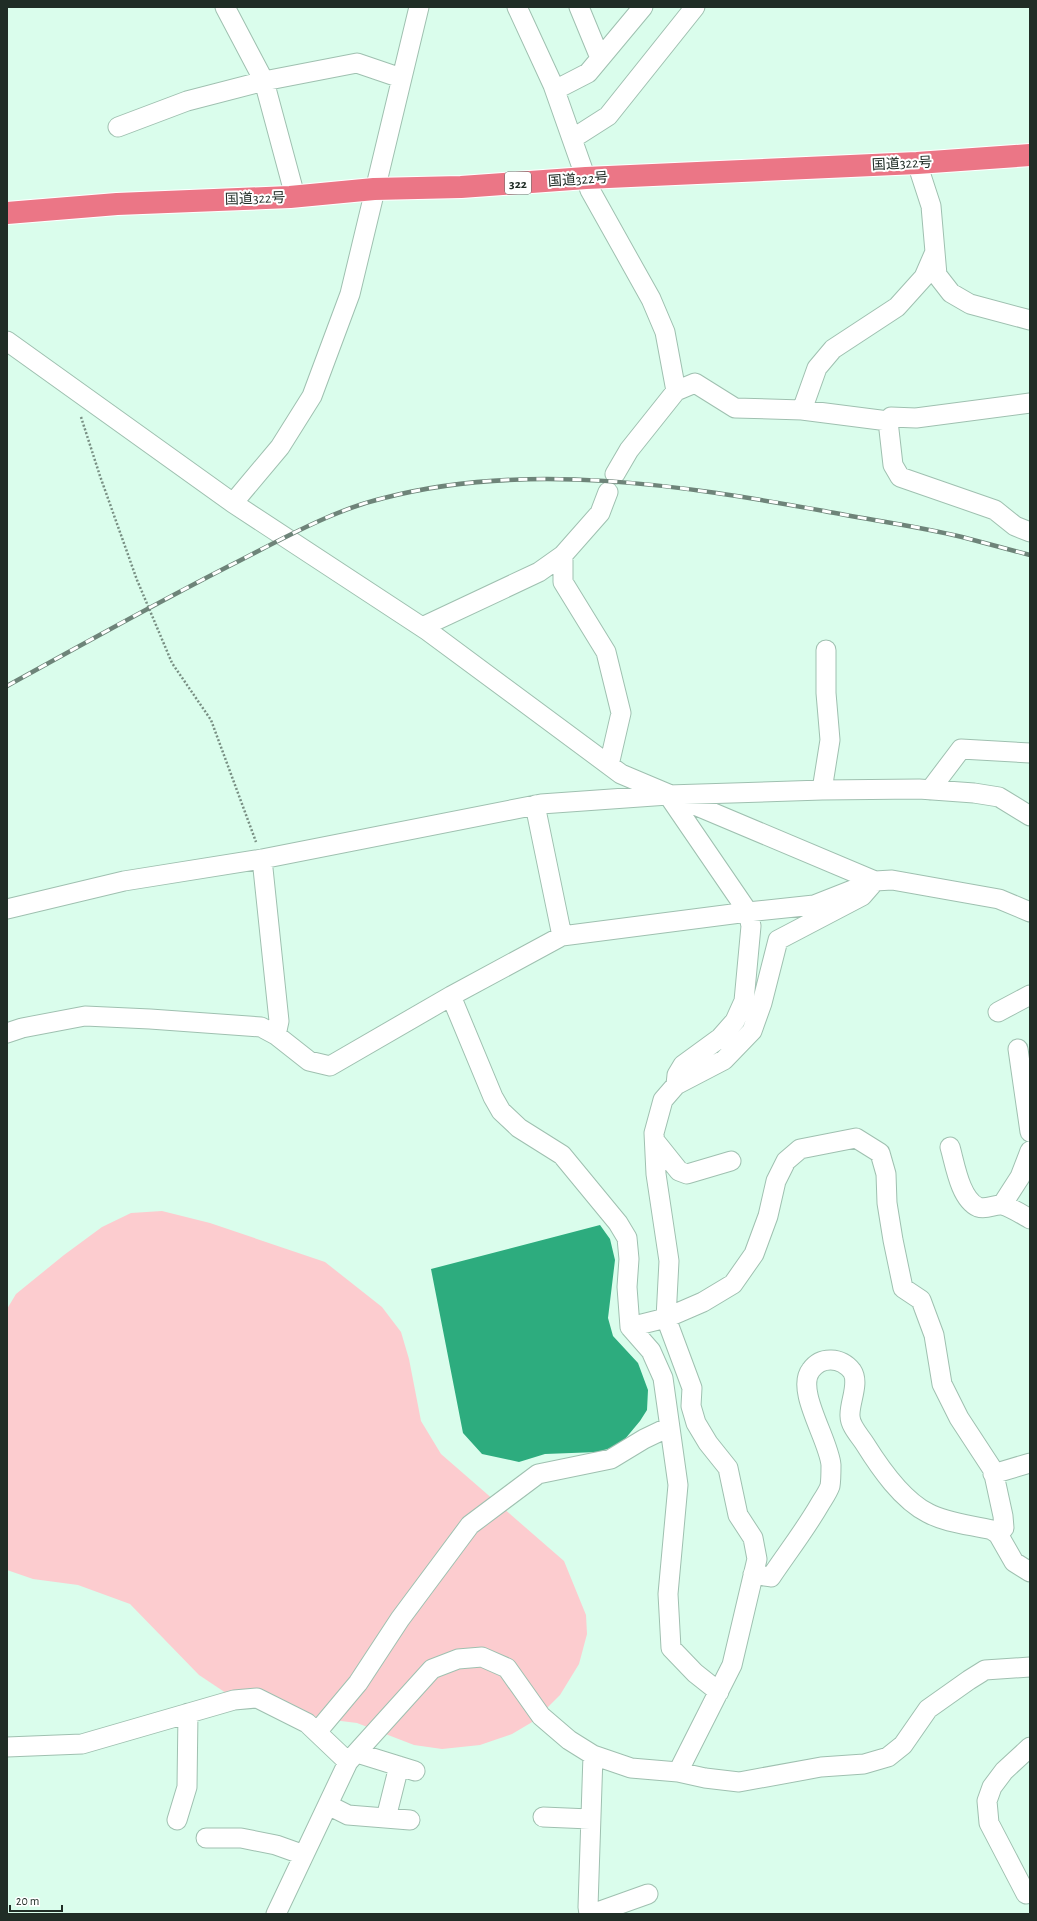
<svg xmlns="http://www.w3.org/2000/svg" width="1037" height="1921" font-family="'Alegreya Sans','Noto Sans JP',sans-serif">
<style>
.green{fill:#fccccf}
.water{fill:#2dac7e}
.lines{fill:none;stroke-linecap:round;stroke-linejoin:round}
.minor-casing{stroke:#9fc0b0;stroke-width:21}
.highway-casing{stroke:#fff;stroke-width:24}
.path{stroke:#788f83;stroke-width:2.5;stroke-dasharray:2 2;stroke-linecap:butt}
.minor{stroke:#fff;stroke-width:19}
.highway{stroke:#eb7686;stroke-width:22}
.rail-casing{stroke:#6e8479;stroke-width:4.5}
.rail{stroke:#fff;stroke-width:3;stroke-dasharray:9;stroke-linecap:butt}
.labels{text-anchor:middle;stroke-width:4;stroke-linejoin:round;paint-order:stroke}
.shield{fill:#fff;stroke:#636c67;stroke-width:1}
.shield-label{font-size:13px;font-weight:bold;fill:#202d26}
.street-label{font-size:14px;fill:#202d26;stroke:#fff}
</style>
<rect width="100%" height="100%" fill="#dafdec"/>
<path class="green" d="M162,1211L210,1223L325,1262L382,1307L401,1332L409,1359L421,1421L441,1454L564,1561L586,1615L587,1634L579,1664L560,1695L534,1721L512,1734L480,1745L442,1749L414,1745L357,1723L269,1712L232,1697L199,1675L130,1604L78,1585L33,1579L7,1570V1309L16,1294L64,1255L102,1227L131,1213Z"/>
<path class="water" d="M600,1225L610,1239L615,1260L608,1318L613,1336L638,1363L648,1390L647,1410L640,1421L620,1445L598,1452L545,1454L519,1462L482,1454L463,1433L431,1269Z"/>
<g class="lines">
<g class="minor-casing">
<path id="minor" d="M225,7L264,81L295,196
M517,7L553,85L590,190L651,299L665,332L676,391L695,383L735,408L802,410L888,421L891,417L916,418L1030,403
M579,7L600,58
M555,90L588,73L643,7
M118,127L187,101L264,81L357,63L401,78
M572,139L608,116L695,7
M917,163L931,206L937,275L951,293L970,304L1030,320
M7,341L233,503L428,631L621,774L875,881
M802,410L817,368L833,349L897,307L924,277L934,254
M888,421L893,465L900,477L995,510L1015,526L1030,532
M615,474L629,450L676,391
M233,503L280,447L312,396L350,294L419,7
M563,555V582L606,652L621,713L609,765
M422,627L539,572L563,555L600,513L608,492
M822,790L830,740L826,693V650
M930,790L961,749L1030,753
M535,805L562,936
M262,859L279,1021L276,1035
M7,909L124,881L262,859L541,804L668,795L822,790L919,789L974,793L999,797L1030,816
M451,996L562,936L748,912L668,795
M998,1012L1030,995
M7,1033L22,1028L85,1016L150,1019L261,1027L276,1035L309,1061L330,1066L451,996L493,1097L501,1111L519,1128L562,1155L618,1223L627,1238L629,1259L627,1287L630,1327L651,1351L663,1378L678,1485L668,1594L671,1648L695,1673L719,1692
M1018,1049L1030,1132
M676,1085L677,1075L683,1065L720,1038L735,1021L744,1001L751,926L748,912L814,905L875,881L892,880L999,899L1030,912
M655,1141L679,1171L687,1174L731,1161
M950,1147C955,1164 960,1199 978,1207C987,1210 994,1204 1002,1205C1009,1206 1023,1215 1030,1219
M1002,1205L1020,1177L1030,1151
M630,1327L666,1318L703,1302L733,1284L754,1254L768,1216L776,1181L786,1161L800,1149L856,1138L880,1153L886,1174L887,1203L893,1240L903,1288L921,1300L934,1335L942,1384L959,1418L993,1470L1003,1516L1004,1528L998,1534
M993,1474L1030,1463
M753,1574L771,1577C787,1553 805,1530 820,1504C823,1499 828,1492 830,1486C831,1480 831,1471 831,1465C829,1440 795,1390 811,1370C821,1356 841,1357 852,1371C860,1383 849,1403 850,1416C850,1426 860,1436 865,1444C880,1468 902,1500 928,1513C946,1523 972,1525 992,1530L998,1534L1014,1562L1030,1572
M317,1732L358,1683L400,1619L470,1525L538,1474L611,1459L644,1439L669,1427
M7,1747L82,1744L234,1700L257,1698L307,1723L348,1762
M357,1753L415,1771
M678,1772L732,1665L757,1559L753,1538L738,1515L728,1468L708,1443L696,1423L691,1406L692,1388L666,1318L669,1261L656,1174L654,1133L663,1100L676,1085L724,1060L752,1031L762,1003L778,940L862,896L875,881
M328,1805L348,1815L410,1820
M543,1817L590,1819
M386,1818L399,1766
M177,1820L187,1787L188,1713
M206,1838H241L276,1845L304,1855
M1026,1894L989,1823L987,1801L992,1787L1004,1771L1030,1747
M276,1914L348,1762L432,1669L458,1659L482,1657L507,1668L541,1716L569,1740L593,1755L631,1768L678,1772L705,1778L739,1782L821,1767L864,1764L888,1757L903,1745L928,1709L969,1680L985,1670L1030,1667
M589,1914L588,1907L593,1755
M592,1914L648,1894"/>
</g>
<g class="highway-casing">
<path id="highway" d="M7,213L117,204L290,197L374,189L461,187L586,178L917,163L1030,155"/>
</g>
<path class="path" d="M81,417L100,476L137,580L172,663L211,720L256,842"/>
<use href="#minor" class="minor"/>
<use href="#highway" class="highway"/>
<g class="rail-casing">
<path id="rail" d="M7,686C83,644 158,602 235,563C282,539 333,510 384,498C527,461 681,485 824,511C870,520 917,526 962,537C985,543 1007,549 1030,555"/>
</g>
<use href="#rail" class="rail"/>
</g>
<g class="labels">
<rect class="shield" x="505" y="172" width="26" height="22" rx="3"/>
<g class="shield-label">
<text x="518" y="188">322</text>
</g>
<g class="street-label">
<text transform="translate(902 163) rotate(-3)" y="5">国道322号</text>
<text transform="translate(578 179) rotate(-4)" y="5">国道322号</text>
<text transform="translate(255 198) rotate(-2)" y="5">国道322号</text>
</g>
</g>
<rect width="1037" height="1921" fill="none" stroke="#202d26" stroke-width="16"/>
<path d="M10 1905v6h52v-6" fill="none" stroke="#202d26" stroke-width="2"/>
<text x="16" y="1905" font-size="12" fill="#202d26" stroke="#ffffff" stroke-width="3" paint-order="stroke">20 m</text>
</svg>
